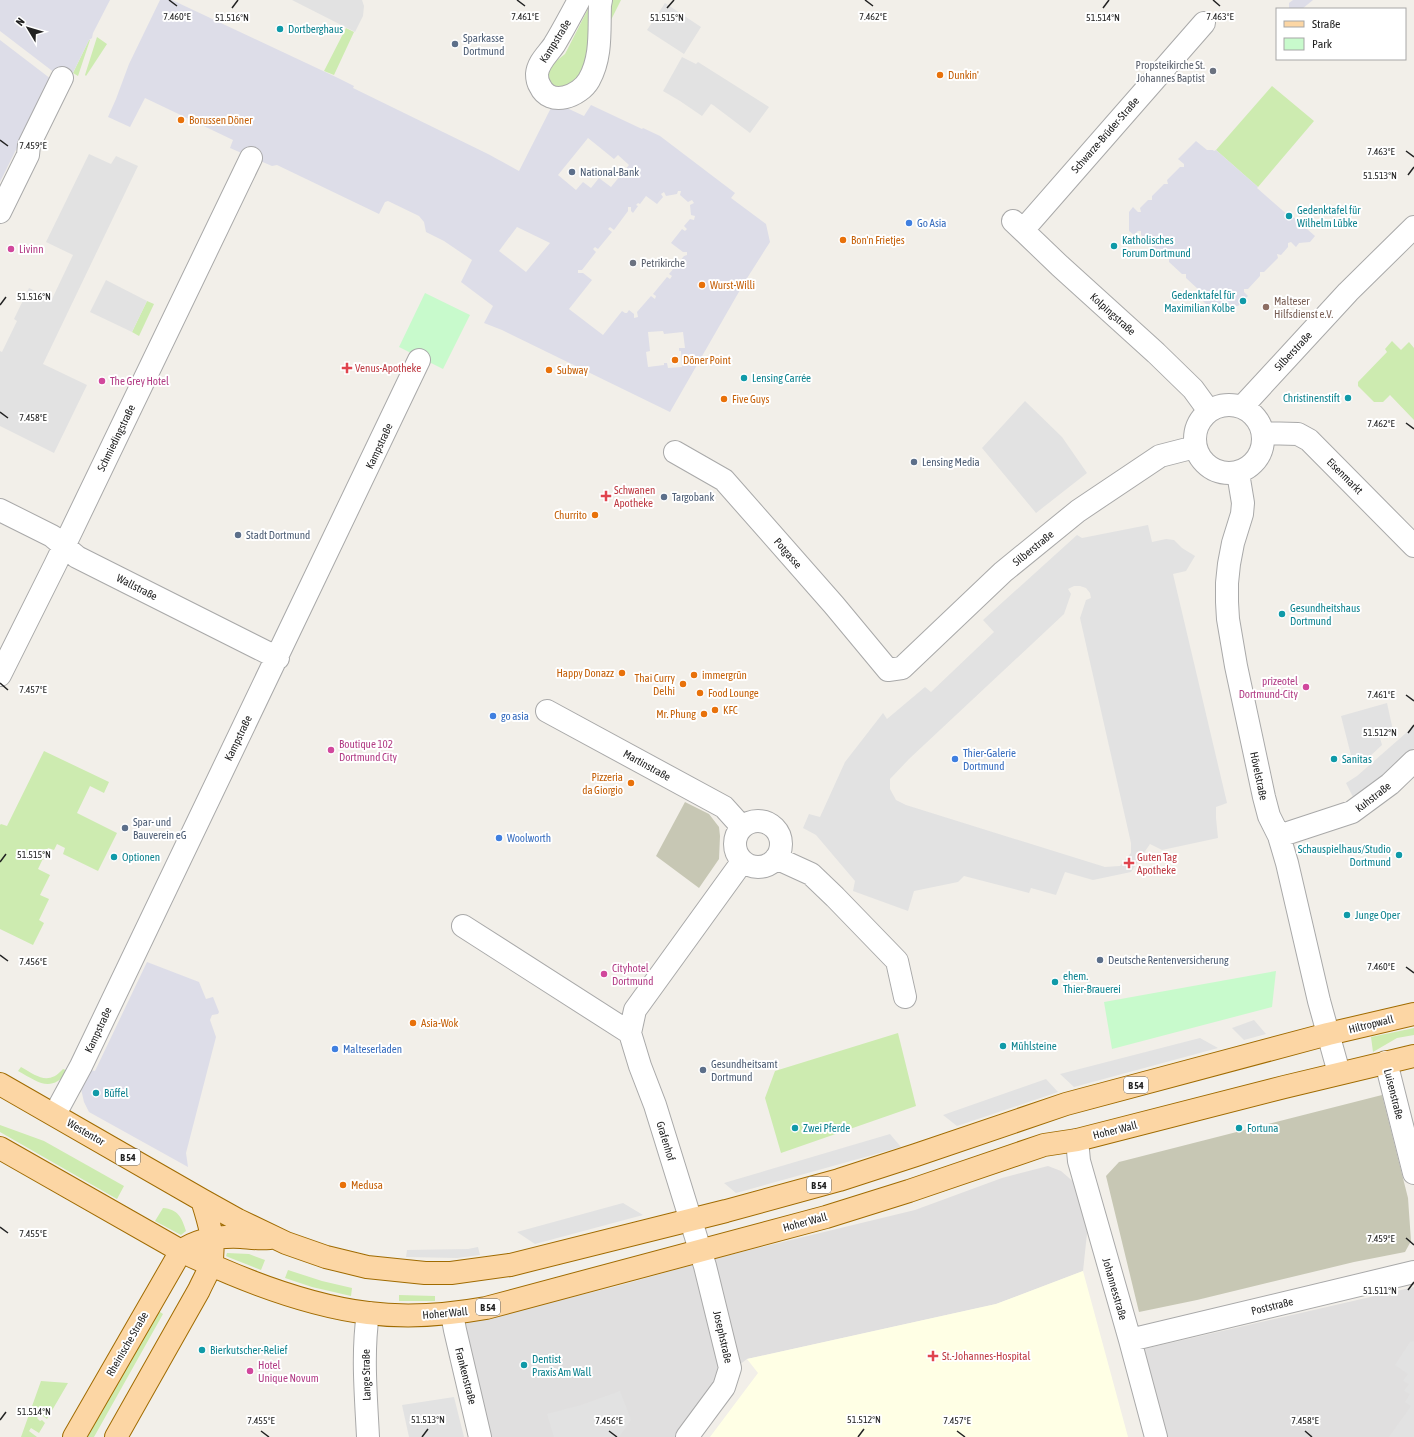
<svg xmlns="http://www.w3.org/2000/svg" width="1414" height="1437" font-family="'Asap Condensed',sans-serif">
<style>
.residential{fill:#e0dfdf}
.education{fill:#ffffe5}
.construction{fill:#c7c7b4}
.grass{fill:#cdebb0}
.park{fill:#c8facc}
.parking{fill:#e2e2e2;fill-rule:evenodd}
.plaza{fill:#dddde8;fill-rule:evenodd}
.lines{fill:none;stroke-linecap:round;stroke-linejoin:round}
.minor-casing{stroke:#a9a9a9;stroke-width:24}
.major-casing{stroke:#a06b00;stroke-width:24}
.minor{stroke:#fff;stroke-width:22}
.major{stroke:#fcd6a4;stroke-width:22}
.ticks{fill:none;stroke:#222;stroke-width:1.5}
.culture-dot{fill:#0f9aa8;stroke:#fff;stroke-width:1.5}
.service-dot{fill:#5c6f8a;stroke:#fff;stroke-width:1.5}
.worship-dot{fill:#6b7280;stroke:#fff;stroke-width:1.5}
.food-dot{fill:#e8710a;stroke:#fff;stroke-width:1.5}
.shop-dot{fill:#3f7fe0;stroke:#fff;stroke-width:1.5}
.hotel-dot{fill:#d1479c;stroke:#fff;stroke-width:1.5}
.education-dot{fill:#8d6e63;stroke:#fff;stroke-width:1.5}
.health-dot{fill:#e0444e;stroke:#fff;stroke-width:1.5}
.labels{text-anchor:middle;stroke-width:4;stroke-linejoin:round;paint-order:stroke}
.shield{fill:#fff;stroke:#646464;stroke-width:1}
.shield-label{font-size:10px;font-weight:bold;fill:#222}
.culture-label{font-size:11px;fill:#0d838f;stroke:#fff;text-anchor:start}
.service-label{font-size:11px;fill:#4e5e75;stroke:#fff;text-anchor:start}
.street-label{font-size:11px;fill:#222;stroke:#fff}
.worship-label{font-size:11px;fill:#5b616d;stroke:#fff;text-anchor:end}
.food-label{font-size:11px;fill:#c56008;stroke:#fff;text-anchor:start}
.shop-label{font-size:11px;fill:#366cbe;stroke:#fff;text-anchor:start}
.hotel-label{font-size:11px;fill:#b23c85;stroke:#fff;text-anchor:start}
.education-label{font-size:11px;fill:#785e54;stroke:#fff;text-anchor:start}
.health-label{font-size:11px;fill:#be3a42;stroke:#fff;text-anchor:start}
.ticks-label{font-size:10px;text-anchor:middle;fill:#222;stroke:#fff;stroke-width:4;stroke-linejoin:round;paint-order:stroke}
</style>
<rect width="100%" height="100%" fill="#f2efe9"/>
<path class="residential" d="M1048,1166L1061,1171L1076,1184L1089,1215L1083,1271L996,1304L747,1359L735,1368L681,1437H483L458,1324L614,1287L717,1258L915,1210L1002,1178Z
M1414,1287V1437H1168L1144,1349Z"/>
<path class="education" d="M1083,1271L1128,1437H710L758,1373L747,1359L996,1304Z"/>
<path class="construction" d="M685,802L709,814L719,827L720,836L719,859L699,888L656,856Z
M1382,1095L1408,1198L1411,1241L1405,1252L1354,1262L1197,1300L1139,1312L1106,1176L1119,1162Z"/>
<path class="grass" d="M608,0H621L607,28Z
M589,7L592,49L574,87L555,88L548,78V72L550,66L565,54Z
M346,28L354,32L334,75L324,71Z
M97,37L107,44L86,76L85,75Z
M89,40H90L78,76L73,73Z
M1272,86L1314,121L1258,187L1216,150Z
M147,301L154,304L139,336L132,332Z
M1392,341L1401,350L1409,342L1414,348V420L1390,395L1383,402H1374L1358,386V382L1387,352L1385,349Z
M44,751L109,782L104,793L90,786L77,813L117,833L98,871L63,854L65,848L57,844L54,850L48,848L38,869L50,875L40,895L49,899L39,920L44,923L33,945L0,929V825L1,824L7,826Z
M1414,1028V1035L1397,1038L1373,1052L1371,1037Z
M898,1033L916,1106L781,1153L765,1098L775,1071Z
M21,1067C37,1076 48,1086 63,1069L69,1071C50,1093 40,1083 18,1071Z
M0,1125L44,1141L124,1186L117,1199L0,1132Z
M163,1208C178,1209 182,1218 186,1231L181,1235L155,1221Z
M227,1253L249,1254L265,1260L261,1270L228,1257L226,1256Z
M288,1270L322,1281L352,1288L351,1296L312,1287L285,1278Z
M399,1295L435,1296V1301H399Z
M157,1310L163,1314L94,1437H86Z
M41,1381L68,1383L47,1419L40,1414L37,1418L40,1421L42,1420L45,1423L39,1433L31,1428L29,1431L37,1437H21Z"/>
<path class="park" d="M425,293L470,315L443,369L399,347Z
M1276,971L1272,1007L1112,1049L1104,1002Z"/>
<path class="parking" d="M292,0H362L364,6L363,16L355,32Z
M665,3L701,27L684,54L647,30Z
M682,57L696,64L698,62L769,107L750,133L713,105L711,104L702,116L680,101L663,91Z
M89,154L111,164L116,156L138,166L43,364L87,385L54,453L0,426V351L2,352L17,321L14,319L29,288L52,299L73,255L46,242Z
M106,280L147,301L132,332L90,312Z
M1025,401L1062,437L1087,473L1036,513L982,448Z
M1148,525L1152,542L1166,539L1174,540L1182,548L1195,556L1186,571L1173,574L1227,803L1216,807V818L1218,838L1162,850L1150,844L1131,872L1093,880L1065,872L1056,895L1031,888L1029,893L964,876L958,882L914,891L908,911L853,891L855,881L816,835L803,828L809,814L820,817L845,762L883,713L887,719L925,687L931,692L994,632L983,620L1077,535L1082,538ZM1074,586H1080L1086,588L1090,593L1091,598L1086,600L1080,618L1131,843V853L1120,866L1105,867L906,805L896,800L890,789V779L909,759L1064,614L1071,594L1068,589Z
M1387,703L1394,735L1380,738L1382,745L1367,759L1353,763L1341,716Z
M1414,726V748L1385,776L1354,799L1346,783L1357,776Z
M1254,1020L1266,1034L1244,1040L1232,1028Z
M1200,1038L1218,1048L1074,1087L1060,1074Z
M1046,1079L1058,1092L957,1126L943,1115Z
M890,1134L901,1147L736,1193L724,1183Z
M623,1203L643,1215L535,1244L517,1232Z
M478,1247L480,1255L457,1258L406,1257L407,1250L468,1249Z
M1414,1341V1437H1389L1411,1406L1405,1402L1410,1394L1404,1391L1409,1384L1403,1381L1408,1374L1395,1365L1410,1342Z
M620,1391L631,1420L619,1437H554L547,1414L581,1405Z
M454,1397L464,1437H409L402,1405Z"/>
<path class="plaza" d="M0,0H110L93,33L92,38L89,40L68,83L0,31Z
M160,0H172L338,78L354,86L353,88L488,154L519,171L554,102L584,116L591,105L642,129L643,128L660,136L735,193L731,198L766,224L770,242L744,283L670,412L502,330L484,323L493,306L461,282L472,260L444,241L426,232L424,222L419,216L388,201L385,202L379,214L277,165L272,166L230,148L233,140L145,98L130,127L108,117L116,99L129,64ZM588,138L614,159L618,155L629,165L611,187L599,178L591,188L583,182L576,190L558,175ZM678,191H681L680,195L688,202L692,200L694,203L690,205L691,215L695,216L694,220L690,219L684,226L687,229L685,231L682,229L671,243L683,252H687V255L684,256L669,274L672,276L670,279L667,277L653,294L656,296L655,299L651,296L637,312L638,317L634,318V314L629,310L627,313H625L622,311L603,335L569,309L592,280L583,273H578V270H582L596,252L593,249L595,247L598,249L612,232L608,229L610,227L614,230L628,211V207H631V211L633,213L638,206L636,205L638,203L640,204L646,196L657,204L663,197L661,194L664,192L666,196L677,194ZM517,227L550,243L526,272L499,251ZM663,331L664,334L683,332L685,348H679V351H681L682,367L668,368L667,363H664V365L648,367L646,352L650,351L648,332Z
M1293,0H1313L1302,9H1289V3Z
M0,40L51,79L0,182Z
M1196,141L1207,150H1213L1214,151L1216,150L1258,187L1257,188L1289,216L1291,215L1315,236L1310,242L1299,243L1296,247L1291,242L1288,243V247L1281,255L1277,254L1278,258L1264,272H1260V276L1248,289H1244V292L1248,296L1238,306L1209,307L1199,297L1203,293V290H1199L1186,278V274H1182L1169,262V258H1165L1152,246V242H1149L1141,235V231H1138L1134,235L1129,231V212L1133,207L1138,212H1141L1140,208L1148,200H1152V196L1164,184H1168L1167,180L1180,167H1184V164L1178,159Z
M147,962L199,982L206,999L213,997L219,1012L218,1014L212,1015L210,1020L216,1037L186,1153L188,1167L89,1112L84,1102L81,1089L90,1070L95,1071Z"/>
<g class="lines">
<g class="minor-casing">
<path id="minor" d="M579,0C571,15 563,30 554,45C548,54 538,62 537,74C537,78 538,83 540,86C550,108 580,96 589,80C602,57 599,30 600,5L601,0
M0,212L28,155L29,145L62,78
M1013,221L1060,266L1156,353L1193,389L1209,411
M1023,230L1204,23
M1195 439a34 34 0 1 1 68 0a34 34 0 1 1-68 0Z
M1242,407L1348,292L1414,227
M1263,433L1298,434L1309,440L1414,546
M675,452L724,480L834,605L888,670L902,668L1003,572L1078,511L1160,456L1195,447
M1238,473L1243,503L1242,514L1233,543L1229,564L1227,583V602L1228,619L1236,666L1264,797L1269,816L1279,836L1287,863L1319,1001L1339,1073
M0,510L52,536L77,557L278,658
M0,675L55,565L251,158
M547,711L724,807L742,827
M735 844a23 23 0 1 1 46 0a23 23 0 1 1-46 0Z
M1279,836L1352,812L1390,784L1414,761
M776,858L811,874L835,897L897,961L905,997
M463,926L630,1033
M1386,1062L1414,1173
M55,1114L81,1066L419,360
M1077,1140L1079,1161L1130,1340L1156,1437
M452,1314L455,1330L480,1437
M1130,1340L1414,1272
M368,1437C366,1396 362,1354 368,1313
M687,1437L724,1387L730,1368L705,1266L655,1105L640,1066L630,1033L635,1010L742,862"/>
</g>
<g class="major-casing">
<path id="major" d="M0,1084L202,1200L238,1220L286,1243L326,1257L367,1267L425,1273H451L510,1265L726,1211L839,1180L916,1155L1066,1104L1328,1034L1414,1014
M0,1148L181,1251C239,1279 304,1305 368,1313C408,1318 447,1315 486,1308L826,1217L909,1191L1044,1145L1077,1140L1284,1087L1414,1056
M74,1437L181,1251C198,1239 221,1236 241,1237C253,1238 258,1239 270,1238
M116,1437L199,1290C203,1281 208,1273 211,1264C216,1243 208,1219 202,1200"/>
</g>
<use href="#minor" class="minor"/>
<use href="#major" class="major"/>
</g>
<path class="ticks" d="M169,0L177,6M517,0L525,6M865,0L873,6M1213,0L1220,6M232,8L238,0M667,8L674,0M1103,8L1109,0M0,140L8,146M1406,151L1414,157M1408,175L1414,167M0,305L6,297M0,412L8,418M1406,423L1414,429M0,683L8,690M1406,695L1414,701M1408,733L1414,725M0,862L6,854M0,955L8,961M1406,967L1414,973M0,1227L8,1233M1406,1238L1414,1245M1408,1290L1414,1282M0,1420L6,1412M261,1431L269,1437M609,1431L617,1437M957,1431L965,1437M1305,1431L1312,1437M422,1437L428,1429M858,1437L864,1429"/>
<g class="culture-dot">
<circle cx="280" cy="29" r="4"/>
<circle cx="1289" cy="216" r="4"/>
<circle cx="1114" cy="246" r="4"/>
<circle cx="1243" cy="301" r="4"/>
<circle cx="744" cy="378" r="4"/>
<circle cx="1348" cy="398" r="4"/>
<circle cx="1282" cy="614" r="4"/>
<circle cx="1334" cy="759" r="4"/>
<circle cx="1399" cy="855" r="4"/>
<circle cx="114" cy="857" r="4"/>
<circle cx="1347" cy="915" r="4"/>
<circle cx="1055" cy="982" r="4"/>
<circle cx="1003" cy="1046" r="4"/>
<circle cx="96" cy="1093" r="4"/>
<circle cx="795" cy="1128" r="4"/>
<circle cx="1239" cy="1128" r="4"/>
<circle cx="202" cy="1350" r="4"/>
<circle cx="524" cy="1365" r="4"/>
</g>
<g class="service-dot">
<circle cx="455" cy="44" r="4"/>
<circle cx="572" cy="172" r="4"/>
<circle cx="914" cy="462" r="4"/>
<circle cx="664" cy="497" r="4"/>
<circle cx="238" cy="535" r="4"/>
<circle cx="125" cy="828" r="4"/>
<circle cx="1100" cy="960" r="4"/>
<circle cx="703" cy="1070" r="4"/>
</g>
<g class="worship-dot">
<circle cx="1213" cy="71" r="4"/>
<circle cx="633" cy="263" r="4"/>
</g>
<g class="food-dot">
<circle cx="940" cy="75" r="4"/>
<circle cx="181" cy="120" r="4"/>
<circle cx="843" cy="240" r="4"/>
<circle cx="702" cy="285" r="4"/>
<circle cx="675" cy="360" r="4"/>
<circle cx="549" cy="370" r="4"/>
<circle cx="724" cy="399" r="4"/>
<circle cx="595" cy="515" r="4"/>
<circle cx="622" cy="673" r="4"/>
<circle cx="694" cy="675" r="4"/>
<circle cx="683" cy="684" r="4"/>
<circle cx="700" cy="693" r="4"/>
<circle cx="715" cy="710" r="4"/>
<circle cx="704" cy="714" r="4"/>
<circle cx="631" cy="783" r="4"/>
<circle cx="413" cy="1023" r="4"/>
<circle cx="343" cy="1185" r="4"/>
</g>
<g class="shop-dot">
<circle cx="909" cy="223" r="4"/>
<circle cx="493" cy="716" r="4"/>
<circle cx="955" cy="759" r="4"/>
<circle cx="499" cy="838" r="4"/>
<circle cx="335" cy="1049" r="4"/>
</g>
<g class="hotel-dot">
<circle cx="11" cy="249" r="4"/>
<circle cx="102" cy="381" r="4"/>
<circle cx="1306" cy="687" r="4"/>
<circle cx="331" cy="750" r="4"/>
<circle cx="604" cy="974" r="4"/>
<circle cx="250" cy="1371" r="4"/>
</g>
<circle class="education-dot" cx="1266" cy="307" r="4"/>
<g class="health-dot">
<path d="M345 362h4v4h4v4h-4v4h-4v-4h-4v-4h4z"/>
<path d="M604 490h4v4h4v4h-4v4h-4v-4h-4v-4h4z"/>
<path d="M1127 857h4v4h4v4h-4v4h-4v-4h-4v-4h4z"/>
<path d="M931 1350h4v4h4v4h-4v4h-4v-4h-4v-4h4z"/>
</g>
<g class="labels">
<g class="shield">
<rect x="1124" y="1077" width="24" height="16" rx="3"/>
<rect x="116" y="1149" width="24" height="16" rx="3"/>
<rect x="807" y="1177" width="24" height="16" rx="3"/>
<rect x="476" y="1299" width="24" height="16" rx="3"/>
</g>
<g class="shield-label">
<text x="1136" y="1089">B 54</text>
<text x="128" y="1161">B 54</text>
<text x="819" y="1189">B 54</text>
<text x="488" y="1311">B 54</text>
</g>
<g class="culture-label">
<text x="288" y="33">Dortberghaus</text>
<text x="1297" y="214">Gedenktafel für<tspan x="1297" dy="13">Wilhelm Lübke</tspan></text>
<text x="1122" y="244">Katholisches<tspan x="1122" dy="13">Forum Dortmund</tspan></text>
<text x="1235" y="299" text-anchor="end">Gedenktafel für<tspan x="1235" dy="13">Maximilian Kolbe</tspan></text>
<text x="752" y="382">Lensing Carrée</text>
<text x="1340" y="402" text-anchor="end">Christinenstift</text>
<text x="1290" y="612">Gesundheitshaus<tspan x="1290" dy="13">Dortmund</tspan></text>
<text x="1342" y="763">Sanitas</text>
<text x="1391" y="853" text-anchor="end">Schauspielhaus/Studio<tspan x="1391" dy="13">Dortmund</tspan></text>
<text x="122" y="861">Optionen</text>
<text x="1355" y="919">Junge Oper</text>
<text x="1063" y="980">ehem.<tspan x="1063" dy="13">Thier-Brauerei</tspan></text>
<text x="1011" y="1050">Mühlsteine</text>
<text x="104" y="1097">Büffel</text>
<text x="803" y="1132">Zwei Pferde</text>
<text x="1247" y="1132">Fortuna</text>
<text x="210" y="1354">Bierkutscher-Relief</text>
<text x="532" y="1363">Dentist<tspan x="532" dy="13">Praxis Am Wall</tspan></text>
</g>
<g class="service-label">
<text x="463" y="42">Sparkasse<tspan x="463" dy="13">Dortmund</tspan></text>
<text x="580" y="176">National-Bank</text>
<text x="922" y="466">Lensing Media</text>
<text x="672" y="501">Targobank</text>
<text x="246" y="539">Stadt Dortmund</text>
<text x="133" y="826">Spar- und<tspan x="133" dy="13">Bauverein eG</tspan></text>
<text x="1108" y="964">Deutsche Rentenversicherung</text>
<text x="711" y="1068">Gesundheitsamt<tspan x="711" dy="13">Dortmund</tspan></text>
</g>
<g class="street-label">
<text transform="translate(555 41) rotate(-58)" y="4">Kampstraße</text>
<text transform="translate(1105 135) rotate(-49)" y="4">Schwarze-Brüder-Straße</text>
<text transform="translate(1113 314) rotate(42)" y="4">Kolpingstraße</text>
<text transform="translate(1293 351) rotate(-47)" y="4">Silberstraße</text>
<text transform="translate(116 438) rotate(-64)" y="4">Schmiedingstraße</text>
<text transform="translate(379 446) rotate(-65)" y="4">Kampstraße</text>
<text transform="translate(1345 476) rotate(45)" y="4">Eisenmarkt</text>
<text transform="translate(1033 548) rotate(-39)" y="4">Silberstraße</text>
<text transform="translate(788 553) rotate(49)" y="4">Potgasse</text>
<text transform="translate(137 587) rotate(27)" y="4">Wallstraße</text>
<text transform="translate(238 738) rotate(-64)" y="4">Kampstraße</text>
<text transform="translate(647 765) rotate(29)" y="4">Martinstraße</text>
<text transform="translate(1259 776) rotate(78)" y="4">Hövelstraße</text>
<text transform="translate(1373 797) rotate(-38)" y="4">Kuhstraße</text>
<text transform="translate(1371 1024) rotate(-14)" y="4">Hiltropwall</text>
<text transform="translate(98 1030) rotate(-65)" y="4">Kampstraße</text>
<text transform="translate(1394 1094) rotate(76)" y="4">Luisenstraße</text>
<text transform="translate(1115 1130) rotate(-14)" y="4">Hoher Wall</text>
<text transform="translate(86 1132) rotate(30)" y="4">Westentor</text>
<text transform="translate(666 1141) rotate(73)" y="4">Grafenhof</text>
<text transform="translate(805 1222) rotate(-15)" y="4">Hoher Wall</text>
<text transform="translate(1115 1289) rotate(74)" y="4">Johannesstraße</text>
<text transform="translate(1272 1306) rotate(-14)" y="4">Poststraße</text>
<text transform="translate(445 1313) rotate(-5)" y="4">Hoher Wall</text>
<text transform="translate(723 1337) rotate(77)" y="4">Josephstraße</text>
<text transform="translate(127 1344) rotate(-60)" y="4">Rheinische Straße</text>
<text transform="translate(366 1375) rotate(-91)" y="4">Lange Straße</text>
<text transform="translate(466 1376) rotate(76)" y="4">Frankenstraße</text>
</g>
<g class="worship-label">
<text x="1205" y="69">Propsteikirche St.<tspan x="1205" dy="13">Johannes Baptist</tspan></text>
<text x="641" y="267" text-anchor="start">Petrikirche</text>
</g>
<g class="food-label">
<text x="948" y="79">Dunkin'</text>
<text x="189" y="124">Borussen Döner</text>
<text x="851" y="244">Bon'n Frietjes</text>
<text x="710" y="289">Wurst-Willi</text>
<text x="683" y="364">Döner Point</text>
<text x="557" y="374">Subway</text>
<text x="732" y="403">Five Guys</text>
<text x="587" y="519" text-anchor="end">Churrito</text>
<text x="614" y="677" text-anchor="end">Happy Donazz</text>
<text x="702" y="679">immergrün</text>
<text x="675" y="682" text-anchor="end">Thai Curry<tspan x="675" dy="13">Delhi</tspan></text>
<text x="708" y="697">Food Lounge</text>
<text x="723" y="714">KFC</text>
<text x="696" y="718" text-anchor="end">Mr. Phung</text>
<text x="623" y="781" text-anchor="end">Pizzeria<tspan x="623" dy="13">da Giorgio</tspan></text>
<text x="421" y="1027">Asia-Wok</text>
<text x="351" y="1189">Medusa</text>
</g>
<g class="shop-label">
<text x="917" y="227">Go Asia</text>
<text x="501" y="720">go asia</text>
<text x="963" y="757">Thier-Galerie<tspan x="963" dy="13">Dortmund</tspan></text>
<text x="507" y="842">Woolworth</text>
<text x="343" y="1053">Malteserladen</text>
</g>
<g class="hotel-label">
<text x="19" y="253">Livinn</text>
<text x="110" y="385">The Grey Hotel</text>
<text x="1298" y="685" text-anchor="end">prizeotel<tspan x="1298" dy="13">Dortmund-City</tspan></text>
<text x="339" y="748">Boutique 102<tspan x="339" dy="13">Dortmund City</tspan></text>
<text x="612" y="972">Cityhotel<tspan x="612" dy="13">Dortmund</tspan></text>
<text x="258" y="1369">Hotel<tspan x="258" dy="13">Unique Novum</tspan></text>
</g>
<g class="education-label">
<text x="1274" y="305">Malteser<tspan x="1274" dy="13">Hilfsdienst e.V.</tspan></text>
</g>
<g class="health-label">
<text x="355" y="372">Venus-Apotheke</text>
<text x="614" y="494">Schwanen<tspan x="614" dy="13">Apotheke</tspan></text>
<text x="1137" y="861">Guten Tag<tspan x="1137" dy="13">Apotheke</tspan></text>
<text x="942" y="1360">St.-Johannes-Hospital</text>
</g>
</g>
<g class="ticks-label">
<text x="177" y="20">7.460°E</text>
<text x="525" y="20">7.461°E</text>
<text x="873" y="20">7.462°E</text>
<text x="1220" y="20">7.463°E</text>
<text x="232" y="21">51.516°N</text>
<text x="667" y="21">51.515°N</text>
<text x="1103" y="21">51.514°N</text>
<text x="33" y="149">7.459°E</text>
<text x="1381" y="155">7.463°E</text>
<text x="1380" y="179">51.513°N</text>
<text x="34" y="300">51.516°N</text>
<text x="33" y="421">7.458°E</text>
<text x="1381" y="427">7.462°E</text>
<text x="33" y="693">7.457°E</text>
<text x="1381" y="698">7.461°E</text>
<text x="1380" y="736">51.512°N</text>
<text x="34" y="858">51.515°N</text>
<text x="33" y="965">7.456°E</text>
<text x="1381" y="970">7.460°E</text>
<text x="33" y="1237">7.455°E</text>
<text x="1381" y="1242">7.459°E</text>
<text x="1380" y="1294">51.511°N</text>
<text x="34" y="1415">51.514°N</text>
<text x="428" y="1423">51.513°N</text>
<text x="864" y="1423">51.512°N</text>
<text x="261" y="1424">7.455°E</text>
<text x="609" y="1424">7.456°E</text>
<text x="957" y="1424">7.457°E</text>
<text x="1305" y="1424">7.458°E</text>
</g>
<rect x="1276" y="8" width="130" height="52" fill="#ffffff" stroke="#a7a7a7"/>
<rect x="1284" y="21" width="20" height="6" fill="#fcd6a4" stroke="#a7a7a7"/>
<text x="1312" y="28" font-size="12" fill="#222222">Straße</text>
<rect x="1284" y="38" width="20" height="12" fill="#c8facc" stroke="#a7a7a7"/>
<text x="1312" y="48" font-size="12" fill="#222222">Park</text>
<g transform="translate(28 28) rotate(308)" stroke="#ffffff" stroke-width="3" paint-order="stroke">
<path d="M0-3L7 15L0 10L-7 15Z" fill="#222222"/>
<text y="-6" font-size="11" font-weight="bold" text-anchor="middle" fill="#222222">N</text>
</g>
</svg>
